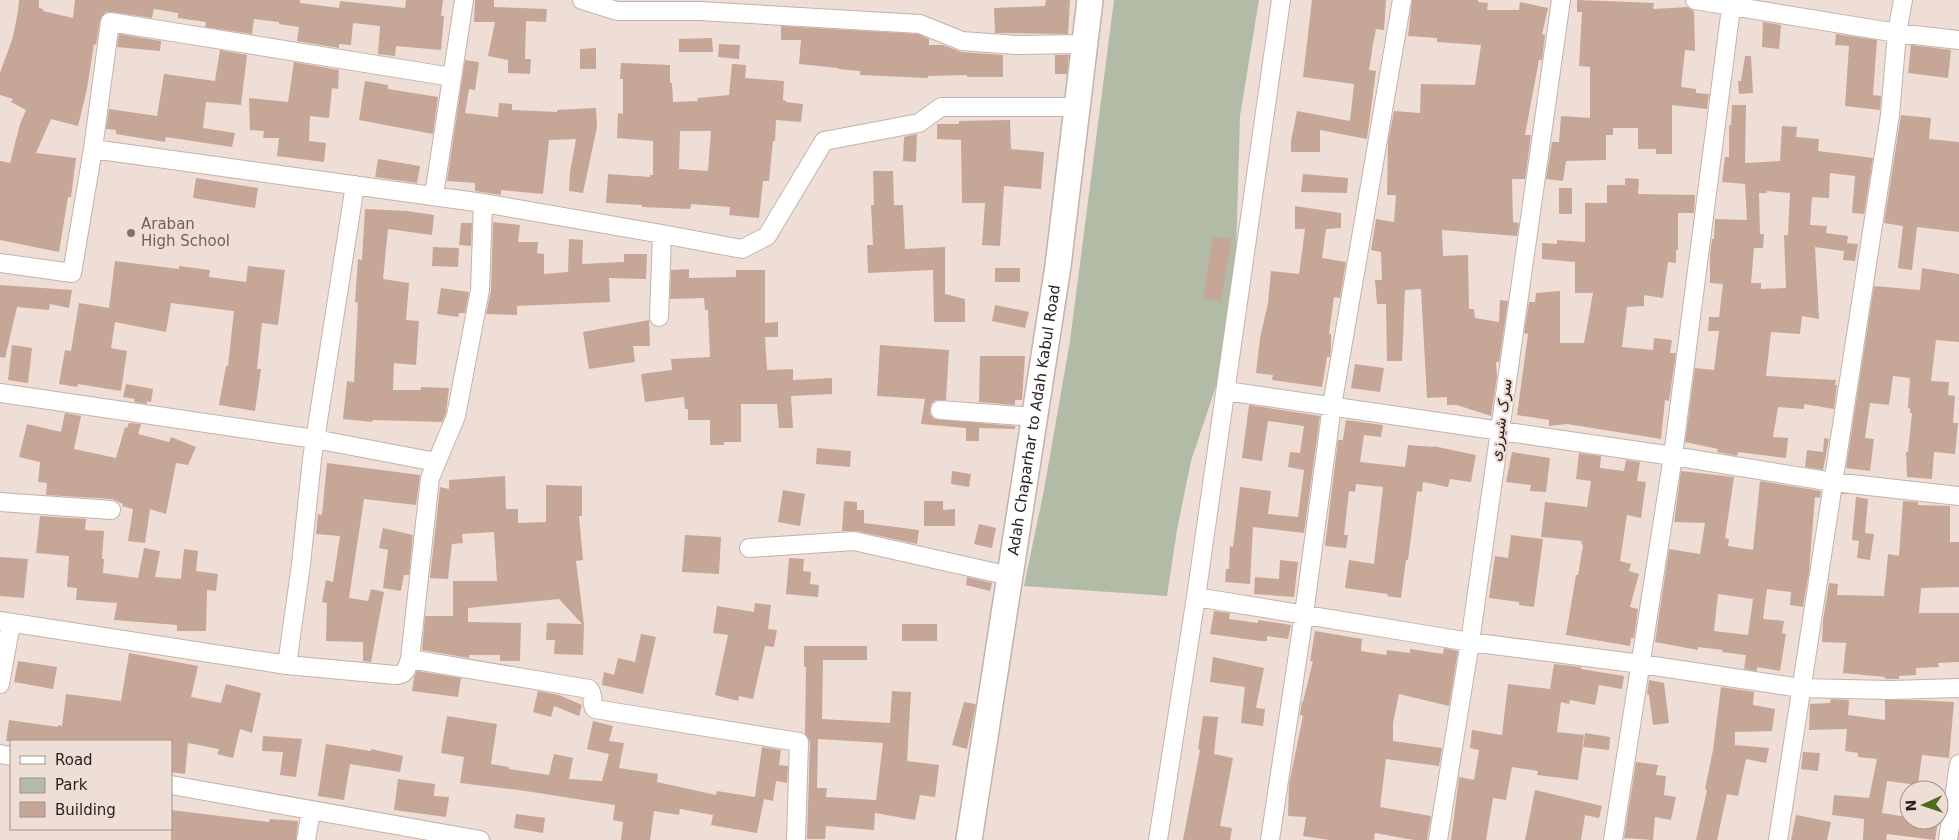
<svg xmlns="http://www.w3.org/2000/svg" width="1959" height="840" font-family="'DejaVu Sans',Cairo,sans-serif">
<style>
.green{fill:#b2bba5}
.building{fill:#c6a697;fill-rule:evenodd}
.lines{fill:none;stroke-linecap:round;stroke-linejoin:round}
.street-casing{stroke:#c2b2aa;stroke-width:20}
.secondary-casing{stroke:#c2b2aa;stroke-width:28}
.street{stroke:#fff;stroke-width:18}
.secondary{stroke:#fff;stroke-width:25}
.education-dot{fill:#8d6e63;stroke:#efded6;stroke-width:2}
.labels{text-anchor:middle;stroke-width:4.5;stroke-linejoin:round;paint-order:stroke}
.education-label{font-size:15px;fill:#785e54;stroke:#efded6;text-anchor:start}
.street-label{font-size:15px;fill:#292320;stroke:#efded6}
</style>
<rect width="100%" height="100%" fill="#efded6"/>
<path class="green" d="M1114,0H1259L1240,116L1236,254L1230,323L1218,380L1191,461L1177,530L1167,596L1024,586L1044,490L1070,341Z"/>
<path class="building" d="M19,0H39V8L43,9V11L73,18L75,0H300V3L339,8L340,1L405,8L406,0H443L441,16H444L441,50L396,46L395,56L378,54L380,26L353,23L351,45L339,44V48L297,41L299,27L279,24V22L254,19L252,34L205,27L206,22L178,18V13L154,9L152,18L112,12H106L100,20L96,45L94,44L87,89L78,126L51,119L36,153L76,158L71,197H68L59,252L0,240V161L10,163L20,124L26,110L11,102L13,99L0,95V73L13,37L18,11Z
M475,0H494V7L547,9L546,22L526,21L525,59H531L530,74L508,73V60L488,56L495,22H474Z
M1046,0H1070L1068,34L995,33L994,8L1045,6Z
M1312,0H1386L1384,30L1376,29L1373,44L1369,70L1376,71L1367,139L1320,130V152H1291V141L1297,111L1350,121L1354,84L1303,77Z
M1412,0H1478V2L1488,3L1487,10H1519L1520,2L1548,8L1542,34L1545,35L1542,60H1539L1525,135H1531L1525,179H1512L1513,222L1519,223L1517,236L1442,230L1443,256L1468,255L1469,309H1474L1475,318L1499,322L1500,300L1508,301L1499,362H1496L1497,377L1491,416L1457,405H1447V397L1427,398L1421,289L1405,290L1402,361H1387L1386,304H1377L1375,280H1382L1381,252L1371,250L1376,219L1394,222L1396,195H1387L1388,142L1394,111L1420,113L1421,84L1475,85L1481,45L1437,42V38L1408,36Z
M1577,0L1654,3L1653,9L1688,7L1694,11L1695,51L1685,50L1681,87L1696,89V93L1709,94L1707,109L1672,105V154H1656V149H1638V128H1613V135H1606V160L1566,161L1563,181L1546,179L1552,142H1559L1561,116L1590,118V67L1579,66L1582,12H1577Z
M1763,22L1781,25L1779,49L1762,47Z
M781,26L918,34L929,39V45H943L961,52L1003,55V77H967V75L928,76V78L860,75V71L838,69V68L799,64L801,40H781Z
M119,34L161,41L160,51L117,47Z
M1836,34L1877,40L1873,95L1881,96L1880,110L1845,106L1849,46L1835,45Z
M712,38L713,52H679V39Z
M719,44L740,45L739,59L718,57Z
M1911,45L1951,50L1948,78L1908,73Z
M596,48V69H580V49Z
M220,50L247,55L241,105L206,102L203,128L235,133L232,147L166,137L165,142L116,134V130L106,129L109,109L157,116L164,74L215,81Z
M1055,55H1069L1067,74H1055Z
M1745,56H1751L1753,93L1739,94L1738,81H1741Z
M465,60L479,62L475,90L469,89L465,113L498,117L499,103L512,104V110L557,112V110L596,108L597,127L583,193L569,191L570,172L576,139L549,140L543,194L501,190V195L475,191V183L447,181Z
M294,62L339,70L338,89L332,88L329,118L310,116L309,141L326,143L324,162L277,156L279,138H263L264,131L250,130L249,98L288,102Z
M621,63L670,65V83H672L673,102L698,101L697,98L729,95L732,64L746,65L745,78L784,81L783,100L786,101V102L803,104L801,122L776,120L775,141H773L769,181H763L759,218L729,215L730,207L691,204L690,209L642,207V205L606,203L608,174L650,177V175H653V141L617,138L618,113L623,114V79H620ZM680,131H711L708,171L679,169Z
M365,81L388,85V89L438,97L433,134L359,120Z
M1732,105H1746L1745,163L1780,161L1782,126L1797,127L1796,137L1819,139L1818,151L1873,158L1864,214L1852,213L1855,176L1830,173L1829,198L1812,197L1810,225L1827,226L1826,233L1848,236L1847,243L1858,244L1855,261L1843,260L1844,251L1815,247L1819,319L1802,316L1800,334L1771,332L1766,376L1836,380L1835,385H1837L1834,409L1804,404V409L1778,407L1773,437L1788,438L1786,458L1738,452L1737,456L1717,452L1718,449L1685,442L1695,368L1714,370L1719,331H1708L1709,317H1719L1723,284L1710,283V254L1712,239H1714L1715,219L1747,220L1745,184L1722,182L1725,157H1729V125H1731ZM1767,191L1790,193L1788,235H1784L1786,288L1761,289V283H1751L1754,248H1763L1764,234H1760L1759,193H1767Z
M1901,115L1931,118L1929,139L1959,142V232L1917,227L1912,270L1898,268L1903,226L1884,223Z
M1010,120L1011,149L1044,152L1041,189L1004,186L1000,246L982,245L985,203H962L961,140L937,139V124H959V121Z
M917,134L916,162L903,161L904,137Z
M378,159L420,166L417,183L375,177Z
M873,171H893L894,205H903L905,249L945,247V294L965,299V322H934L933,270L868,273L867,245H873L871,205H874Z
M1303,174L1348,178L1347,193L1301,192Z
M196,178L258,188L255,208L193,198Z
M1625,178L1639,179L1638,194L1695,195L1694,213H1678V250H1676V263L1668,262L1663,298L1644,295V306L1627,307L1622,347L1653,350L1654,338L1672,340L1670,353H1676L1669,401L1665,400L1661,439L1567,424L1549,426V420L1517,415L1528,334L1524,333L1529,302H1535L1536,293L1560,291V343H1584L1593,293H1575V262L1542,259V243L1557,244V240L1585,242V203H1607V185H1625Z
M1559,188H1572V214H1559Z
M1295,206L1341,213V228L1326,229L1322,258L1346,262L1340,298L1334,297L1329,334H1331V347L1330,357H1327L1322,387L1272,380L1273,375L1256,373L1260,338L1268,303L1271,271L1299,274L1305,229H1295Z
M365,209L407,211L434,215L432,235L388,229L383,279L409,283L406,320L419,321L416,365L394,363L393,390H421V387L449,388L446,413L442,422L373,420L372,422L343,419L347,381L354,382L358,303L355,302L358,259L362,260Z
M493,222L520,225L518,242H538L537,253L544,254V274L568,272L569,239L583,240L582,264L624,262V254H647L646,279L609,278L610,302L517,306V315L486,314L491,291Z
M461,223H472L471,246L459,245Z
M1213,236L1232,239L1221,301L1203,298Z
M433,247L459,248L458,267L432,266Z
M115,261L179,269V266L210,270L209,277L246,282L248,266L285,270L278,325L262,323L257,369H261L255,411L219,405L226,366H228L234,311L171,303L166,332L115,322L111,348L127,351L121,391L78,384L77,387L59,384L65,350L71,351L79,303L109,308Z
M995,268H1020V282H995Z
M1922,268L1959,274V342L1936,340L1931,381L1949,382L1948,395L1955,396L1953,423H1958L1955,454L1934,452L1932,479L1907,477L1906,452H1908L1912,413H1910V408H1908L1910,378L1893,376L1889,405L1870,403L1865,438L1874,439L1870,471L1846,468L1874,286L1920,290Z
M689,269V278L736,277V270H765V323L778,322V337H765L767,370L793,369V380L832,378V394L791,396L793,428H779L777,404H741V442H724V445H710V420H688V409H685L684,397L645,402L641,374L672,370L671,359L710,357L708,310H705L704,298L670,299L671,270Z
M0,285L72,290L69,308L50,304L49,310L17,307L5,358L0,357Z
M441,288L469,292L465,313H459L458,317L437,314Z
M995,305L1029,312L1025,328L992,321Z
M649,320L650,346H633L635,362L589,369L583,332Z
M12,345L32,348L28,383L8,380Z
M880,345L949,350L946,400H936L931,404L930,414L934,419L1015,426V429L979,428V441H966V428L921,424L925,399L877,396Z
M980,356H1025L1022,400H1015V405L979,402Z
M1355,364L1384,368L1380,392L1351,388Z
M126,384L153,389L151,402L147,401V404L134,402L135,399L123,397Z
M1249,405L1320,416L1304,533L1253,527L1250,584L1225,582L1226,569H1229L1230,546L1233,547L1240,487L1271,491L1268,514L1298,517L1304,470L1288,467L1290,452L1300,453L1304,426L1268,421L1262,461L1242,458Z
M65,413L81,416L74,449L116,458L125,427L127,428L129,423L141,424L138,434L169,442L171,437L196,447L188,465L176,463L166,514L150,509L145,543L128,541L133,509L122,506L123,504L112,499L46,495L47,483L38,482L40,462L19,457L27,424L61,432Z
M1346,420L1383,425L1381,437L1364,435L1360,462L1405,467L1408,445L1433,447V446L1476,455L1471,482L1450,479L1448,487L1423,482L1422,492L1417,491L1408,560H1406L1401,598L1387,596L1388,594L1345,588L1349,560L1374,564L1383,487L1356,484L1355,492L1349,491L1344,535H1348L1346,548L1325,546L1338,440H1343Z
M1824,438L1829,439L1823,470L1805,467L1807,450L1823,452Z
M817,448L851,451L850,467L816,464Z
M1512,452L1550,458L1546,492L1530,491L1531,485L1506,482Z
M1579,453L1601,456L1600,468L1624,471L1626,460L1640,462L1637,481L1646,482L1641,518L1627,515L1620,561L1631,564L1629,571L1639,574L1630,607L1638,609L1634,638H1631L1630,646L1566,635L1576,575H1578L1583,545L1581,544L1582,541L1541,537L1545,502L1587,507L1591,481L1576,479Z
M327,463L420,475L416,505L364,499L349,598L368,601L371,589L384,592L371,662L363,661V642L326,641L327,603L322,602L326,580L333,582L340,536L316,534L318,514L322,515Z
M952,471L971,474L969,487L951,484Z
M1681,471L1734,477L1725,538L1729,539L1728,546L1753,550L1760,481L1821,491L1820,498L1815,497L1809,572L1803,607L1790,605L1791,592L1767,589L1763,619L1784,621L1782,633L1786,634L1780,671L1757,667V671L1744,669L1746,655L1722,652L1723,650L1698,647V650L1655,642L1669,549L1700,554L1705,523L1674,522ZM1718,594L1753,599L1748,635L1714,631Z
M505,476L506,509H518V523L546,522V485L582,486V516H579L583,560L576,561L584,624L583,655L554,654L555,640H546L547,623L582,624L559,599L468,608V622L521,623L520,661H500V655H469V658L422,650L425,616H453V581H497L494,532L462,534L463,543L452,544L448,579L430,578L440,487L449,489V480Z
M783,490L805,494L800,526L778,522Z
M1856,497L1868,499L1865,533L1874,534L1870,560L1857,558L1859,541L1852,540Z
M844,501L857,502V510H864V523L919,530L917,544L856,531H842Z
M924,501H943V510L955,509V526H924Z
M1903,501L1918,502V505L1950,506V542H1959V587L1921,588L1919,613H1959V662L1938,663L1939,667L1916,668V675L1899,676V679H1885V677L1843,673L1846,643L1822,642L1823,620L1829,583L1838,584L1837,595L1884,596L1888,554L1899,556Z
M40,516L86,519L85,530L104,531L102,559H104L103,573L138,578L144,548L160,551L155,577L181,579L184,549L198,551L196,571L218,574L216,591L207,590L206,631H177V625L114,620L117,603L76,600L77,588L67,587L69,556L36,553Z
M979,524L996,528L992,548L974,544Z
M383,528L413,535L409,575H404L401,591L383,588L388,550L379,548Z
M685,535L721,537L719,574L682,572Z
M1511,535L1543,539L1534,607L1519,605V602L1489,598L1495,556L1508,558Z
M0,557L28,559L24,598L0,596Z
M789,558L804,559L803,571L811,572L810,584L819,585L818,597L786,594Z
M1280,560L1298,562L1294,597L1254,594L1255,577L1279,579Z
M967,577L992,583L990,591L966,585Z
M755,603L771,605L768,629L777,630L774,647L765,646L753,699L739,696L738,701L715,695L728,635L713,633L717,606L754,612Z
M1214,611L1230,613L1229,619L1258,623V620L1291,625L1288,639L1267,636V641H1260L1210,634Z
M902,624H937V641H902Z
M1315,631L1362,639L1361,651L1386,655L1387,650L1410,653V649L1443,654L1444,648L1458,651L1449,706L1399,694L1393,723V741L1442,748L1439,766L1386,759L1380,807L1431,816L1427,840H1414L1375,833L1374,840H1329L1303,836L1306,817L1288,816L1289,784L1303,716L1300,715L1302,701L1303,702L1313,661H1310Z
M641,634L656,637L643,694L602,685L604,672L614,675L618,658L635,662Z
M804,646H867V660H823L822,719L890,723L892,691L911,692L907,761L939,765L935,797L920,795L915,820L875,813L874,830L826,826L825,839H807L810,742L805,734L806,667H804ZM818,739L883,743L876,800L826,797L827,788H817Z
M129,653L198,666L191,697L221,703L226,684L261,693L252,733L240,729L233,758L217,754L219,749L188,743L185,774L171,772V741H6L9,720L58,727V725L62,726L66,694L121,701Z
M1213,657L1264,668L1256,708L1265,709L1263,726L1241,723L1245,687L1210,682Z
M18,661L57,667L53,689L14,682Z
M1554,664L1581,667V669L1624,676L1622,689L1599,685L1595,705L1570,700L1569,704L1561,702L1557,732L1584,735L1578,780L1537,775L1538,771L1512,767L1506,800L1493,798L1486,840H1451L1459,777L1474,780L1479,750L1470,748L1472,730L1502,735L1508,684L1550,689Z
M417,671L461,678L458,697L412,691L414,677Z
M1649,680L1664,683L1669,723L1653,725L1649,695L1647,694Z
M1721,687L1754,692L1753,705L1775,709L1772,731L1735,732V745L1769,748L1766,763L1746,759L1738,796L1727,794L1717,840H1696L1707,790L1705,789L1713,750Z
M538,691L559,695L582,705L579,716L554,706L551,717L533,712Z
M1831,699L1849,700L1848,715L1885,720V700H1917L1954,702L1949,758L1922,755L1918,785L1887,781L1882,813L1907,817L1906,820L1938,822L1935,840L1887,834L1886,840H1863L1864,819L1832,815L1834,795L1869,798L1877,759L1858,757V753L1845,751L1847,729L1809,730L1810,704L1830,703Z
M964,702L976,704L967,749L952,745Z
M447,716L497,724L491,764L509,767V769L549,775L554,754L573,758L569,779L602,781L609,754L587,749L593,721L613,726L609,741L624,743L619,768L658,774L657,782L716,795L717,791L755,797L762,747L781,750L779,765L788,766L787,783L776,781L773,801L764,799L757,833L711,825L713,815L680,809L679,815L654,811L650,840H621L623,822L613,820L615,805L519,790L460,783L464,757L441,753Z
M1203,716L1218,717L1214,754L1233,758L1220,826L1232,828L1230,840H1183L1200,750L1198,749Z
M1585,733L1610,737L1609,750L1583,747Z
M263,736L302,739L296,777L280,775L283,752L262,751Z
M326,744L371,751V749L403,756L400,772L350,764L344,800L318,796Z
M1803,752L1820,753L1818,771L1801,769Z
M1636,762L1658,765L1656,775L1666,776L1664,795L1676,797L1671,820L1655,817L1653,840L1624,838Z
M398,779L435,784L434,796L449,797L446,817L394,810Z
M1535,790L1602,806L1599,818L1585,815L1581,840H1525Z
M171,810L269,822L270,819L298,821L296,840H171Z
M516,814L545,818L543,833L514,828Z
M1796,815L1831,822L1827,840H1791Z"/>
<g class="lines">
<g class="street-casing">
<path id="street" d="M582,0L617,11H700L920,24L962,41L1016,45L1084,44
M1695,0L1897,33L1959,40
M93,149L483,203L662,234L659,317
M434,195L464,0
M662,234L742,249L767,236L824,141L919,123L941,107H1077
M0,263L72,273L93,149L110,22L452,77
M1226,391L1673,456L1833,482L1959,496
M0,393L315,439L436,462
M940,410L1035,417
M0,502L111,510
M749,548L854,541L1010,576
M1196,597L1470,642L1641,664L1801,688L1891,690L1959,688
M0,621L287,665L395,675C406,675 407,668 410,659L430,478L456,416L480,290L483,203
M410,659L589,689C595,695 590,704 595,709L799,742L796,840
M287,665L301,564L312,459L355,185
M0,684L11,623
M0,754L11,756
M171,785L480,840
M306,840L311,811
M1158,840L1196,597L1281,0
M1270,840L1304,614L1332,406L1402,0
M1438,840L1470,642L1561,0
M1613,840L1673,456L1732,0
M1778,840L1890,115L1897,33L1903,0
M1948,840L1959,764"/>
</g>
<g class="secondary-casing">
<g id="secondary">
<path id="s1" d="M969,840L1058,266L1090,0"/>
</g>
</g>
<use href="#street" class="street"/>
<use href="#secondary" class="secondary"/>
</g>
<circle class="education-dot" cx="131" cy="233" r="5"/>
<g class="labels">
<g class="education-label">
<text x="141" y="229">Araban<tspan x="141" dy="17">High School</tspan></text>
</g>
<g class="street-label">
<text transform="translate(1501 420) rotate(-82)" y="5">سرک شیرزی</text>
<text dy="5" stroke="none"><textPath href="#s1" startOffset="425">Adah Chaparhar to Adah Kabul Road</textPath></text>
</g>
</g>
<rect x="10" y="740" width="162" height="90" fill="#efded6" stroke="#a0938d"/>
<rect x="20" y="756" width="25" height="8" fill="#ffffff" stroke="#a0938d"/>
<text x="55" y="765" font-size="15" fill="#292320">Road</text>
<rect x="20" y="778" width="25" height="15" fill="#b2bba5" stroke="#a0938d"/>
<text x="55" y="790" font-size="15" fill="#292320">Park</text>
<rect x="20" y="802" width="25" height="15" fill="#c6a697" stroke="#a0938d"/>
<text x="55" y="815" font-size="15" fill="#292320">Building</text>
<g transform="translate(1924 805) rotate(267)"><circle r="24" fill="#efded6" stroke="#a0938d"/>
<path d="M0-4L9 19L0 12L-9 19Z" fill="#4f6b1e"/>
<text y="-8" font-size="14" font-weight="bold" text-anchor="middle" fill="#292320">N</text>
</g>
</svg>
